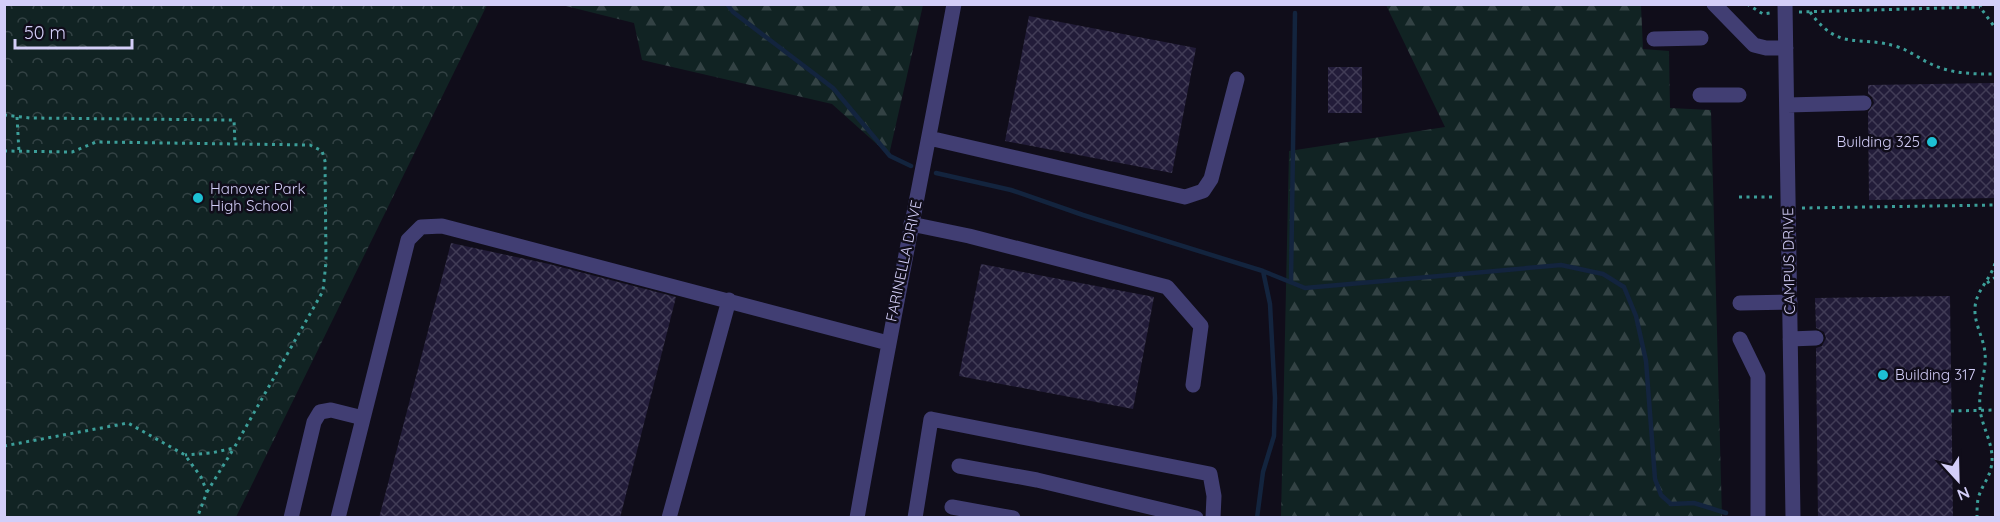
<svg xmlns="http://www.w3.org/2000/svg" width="2000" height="522" font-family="Quicksand,sans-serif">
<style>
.forest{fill:url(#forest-firs)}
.park{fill:url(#park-crowns)}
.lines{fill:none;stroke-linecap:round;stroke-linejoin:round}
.stream{stroke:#13243e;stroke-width:4.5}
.building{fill:url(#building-cross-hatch)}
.path{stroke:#3c9e99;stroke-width:3;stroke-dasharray:3 4.5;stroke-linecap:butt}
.minor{stroke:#413e73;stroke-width:15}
.poi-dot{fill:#1dc0d4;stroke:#100d1a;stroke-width:2}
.labels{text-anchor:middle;stroke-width:5;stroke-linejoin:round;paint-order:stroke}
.poi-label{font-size:15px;fill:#d3cef8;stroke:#100d1a;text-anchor:start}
.street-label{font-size:15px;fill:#d3cef8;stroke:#100d1a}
</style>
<defs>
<pattern id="forest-firs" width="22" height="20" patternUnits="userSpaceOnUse" patternTransform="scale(1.5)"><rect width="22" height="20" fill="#112323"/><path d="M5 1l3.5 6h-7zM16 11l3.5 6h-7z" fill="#334244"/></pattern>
<pattern id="park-crowns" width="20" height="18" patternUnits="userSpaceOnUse" patternTransform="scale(1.5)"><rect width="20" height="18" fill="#112323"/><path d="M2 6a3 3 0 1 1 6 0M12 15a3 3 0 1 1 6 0" fill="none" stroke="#334244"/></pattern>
<pattern id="building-cross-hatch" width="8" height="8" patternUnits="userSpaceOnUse" patternTransform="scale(1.5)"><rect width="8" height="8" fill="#221c39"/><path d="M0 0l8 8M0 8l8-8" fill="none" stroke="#413c56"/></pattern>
</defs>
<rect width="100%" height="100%" fill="#100d1a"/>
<path class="forest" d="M562,5L923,4V5L889,155L832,104L642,60L634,23Z
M1386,5H1641L1643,49L1669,51L1670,108L1711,110L1722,517H1281L1289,151L1445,127Z"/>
<path class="park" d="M4,5H487L236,517H5Z"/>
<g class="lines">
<path class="stream" d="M727,4L733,12L833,88L890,156L911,166
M936,173L1011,190L1083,215L1263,271L1305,288L1561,265L1603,274L1624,287L1636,316L1646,361L1655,479L1661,495L1671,504L1694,503L1726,513
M1291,282L1295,13
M1257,518L1263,472L1274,436L1275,398L1270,304L1263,271"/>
</g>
<path class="building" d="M1029,16L1196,48L1172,173L1005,141Z
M1328,67H1362V113H1328Z
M1995,83V198L1869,200L1868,112L1874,103L1872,97L1868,94V85Z
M451,243L549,264L676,297L620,518H379Z
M981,264L1154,297L1133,409L959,376Z
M1950,296L1953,518H1818L1816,348L1822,346L1826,338L1824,332L1816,328L1815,298Z"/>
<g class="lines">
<path class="path" d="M1747,4L1763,14L1770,13
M1981,4L1980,7L1996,29
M1799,12L1980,7
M1810,12C1840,53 1858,34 1898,47C1910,51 1920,59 1931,64C1952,74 1973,74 1996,74
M4,115L30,118L234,120L235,144
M17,117L19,152
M4,151L72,152L96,142L310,145L322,151L325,161L326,262L323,291L234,448L211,453L185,455
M1739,197H1774
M1802,208L1996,205
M1987,283L1996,277
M1951,411L1996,410
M4,446L128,423L185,455L201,477L207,492L197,518
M207,492L234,448
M1977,518C1977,512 1977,505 1978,499C1982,483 1993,476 1992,456C1991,439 1981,424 1980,408C1978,387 1987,372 1985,353C1984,339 1974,323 1975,309C1975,290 1993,278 1996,259"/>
<path class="minor" d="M1714,4L1754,45L1766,48H1786
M1785,4L1793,518
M1654,39L1701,38
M1700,95H1739
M1787,105L1864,103
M929,138L1185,197L1203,191L1211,179L1237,79
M911,224L969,236L1167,287L1201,326L1193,385
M1740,303L1790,302
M1740,339L1758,376V518
M1790,339L1816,338
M959,466L1037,480L1196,518
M952,507L1013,518
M291,518L314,422L320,412L331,410L363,418
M338,518L408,240L421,227L442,226L888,343
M669,518L729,300
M857,518C887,346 922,176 954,4
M915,518L931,419L1210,474L1214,496L1213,518"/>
</g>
<g class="poi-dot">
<circle cx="1932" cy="142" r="6"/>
<circle cx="198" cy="198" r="6"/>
<circle cx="1883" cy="375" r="6"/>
</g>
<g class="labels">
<g class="poi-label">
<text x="1920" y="147" text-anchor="end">Building 325</text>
<text x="210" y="194">Hanover Park<tspan x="210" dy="17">High School</tspan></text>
<text x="1895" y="380">Building 317</text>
</g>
<g class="street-label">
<text transform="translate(904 261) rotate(-78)" y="5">FARINELLA DRIVE</text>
<text transform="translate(1789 261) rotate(-91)" y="5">CAMPUS DRIVE</text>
</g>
</g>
<rect width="2000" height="522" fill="none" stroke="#d3cef8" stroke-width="12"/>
<g transform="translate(1958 480) rotate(158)" stroke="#100d1a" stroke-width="4.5" paint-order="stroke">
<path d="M0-4.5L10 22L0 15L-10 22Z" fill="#d3cef8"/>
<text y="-9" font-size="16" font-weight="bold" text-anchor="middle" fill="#d3cef8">N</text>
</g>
<path d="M15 39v9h117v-9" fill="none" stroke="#d3cef8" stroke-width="3"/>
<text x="24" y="39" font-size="18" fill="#d3cef8" stroke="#100d1a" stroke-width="4.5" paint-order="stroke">50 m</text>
</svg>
